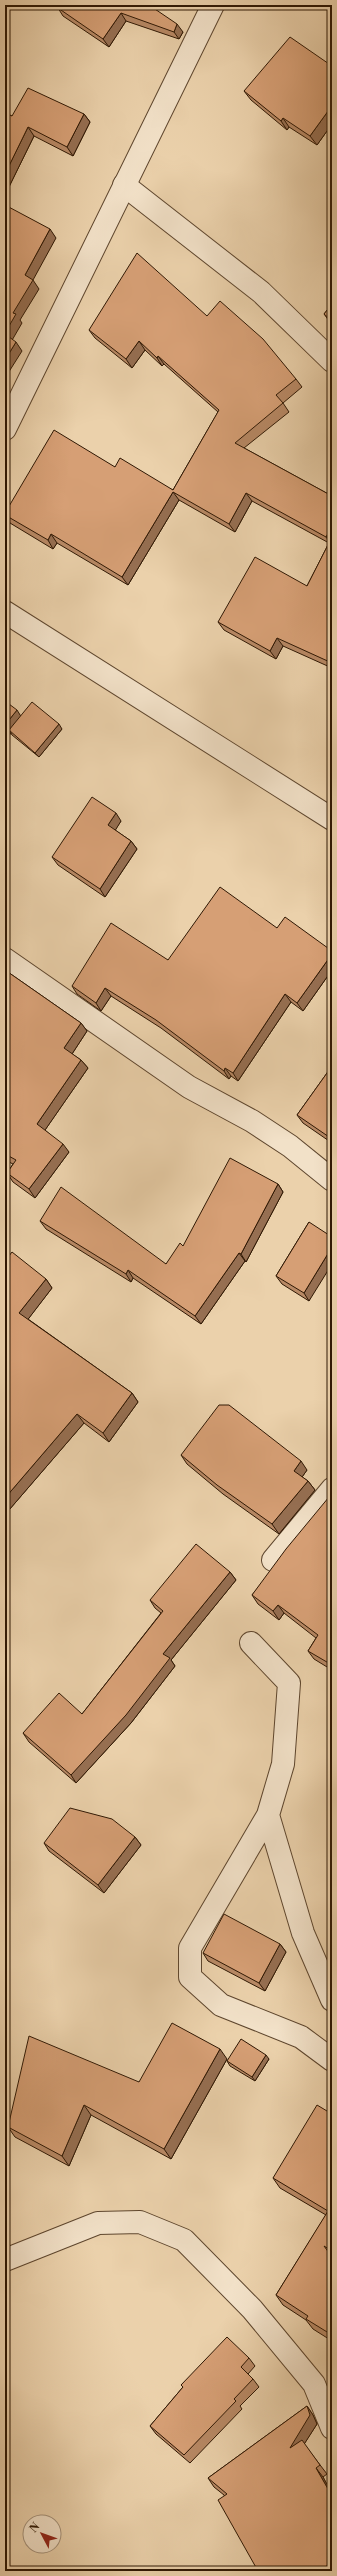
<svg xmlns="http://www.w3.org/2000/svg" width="337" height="2576" font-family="'Libre Bodoni',serif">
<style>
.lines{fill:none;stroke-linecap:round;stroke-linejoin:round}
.minor-casing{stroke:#5e462e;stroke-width:24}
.tertiary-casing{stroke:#5e462e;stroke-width:24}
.minor{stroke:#f2e1c8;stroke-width:22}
.tertiary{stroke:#f2e1c8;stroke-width:22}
.wall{fill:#b88965;stroke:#2f1804}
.shaded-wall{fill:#966f52;stroke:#2f1804}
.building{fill:#d69f75;stroke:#2f1804}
</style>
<rect width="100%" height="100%" fill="#ebd1ab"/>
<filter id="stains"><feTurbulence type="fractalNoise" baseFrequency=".005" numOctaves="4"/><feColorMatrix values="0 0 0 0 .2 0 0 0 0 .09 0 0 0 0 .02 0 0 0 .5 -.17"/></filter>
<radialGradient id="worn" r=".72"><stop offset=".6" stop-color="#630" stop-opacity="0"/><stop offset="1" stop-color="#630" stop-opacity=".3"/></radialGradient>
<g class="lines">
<g class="minor-casing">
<path id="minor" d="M124,185L261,292L332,361
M5,612L332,819
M5,959L189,1087L252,1121L290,1146L332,1180
M273,1560L332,1489
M251,1643L289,1683L283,1764L268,1815L303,1933L332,2000
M268,1815L190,1948V1977L221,2005L301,2037L332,2060
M5,2260L98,2223L140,2222L184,2240L252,2309L314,2384L332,2428"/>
</g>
<g class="tertiary-casing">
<path id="tertiary" d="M5,429L213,5"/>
</g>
<use href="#minor" class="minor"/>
<use href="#tertiary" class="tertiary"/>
</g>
<path class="wall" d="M149,5L183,32L179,39L126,21L109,47L63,16L58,8Z
M332,66V124L317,145L289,127L287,130L251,100L244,91Z
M5,113L12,116L84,114L90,122L73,156L34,136L5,195Z
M332,304V325L324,314Z
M207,316L296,379L302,387L283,403L289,412L244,448L332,496V668L283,646L276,659L224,630L218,622L307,586L329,543L252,501L235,532L179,500L128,585L57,543L53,549L10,523L5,516V513L115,467L173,490L218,412L164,364L162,366L145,350L132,368L95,338L89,330Z
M5,701L21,716L62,729L39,757L12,735L11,733L5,740Z
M121,821L115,830L131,841L137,849L105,897L58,865L52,857Z
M277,928L332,951V970L303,1011L291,1002L238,1081L231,1076L229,1079L161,1028L111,996L101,1011L77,994L72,986L168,960Z
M5,970L81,1023L87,1031L72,1054L81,1060L88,1068L45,1130L69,1152L35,1198L13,1182L7,1173L13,1164L5,1160Z
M332,1066V1143L303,1123L297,1115Z
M278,1184L283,1192L246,1262L245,1261L201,1324L133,1278L131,1282L46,1229L40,1221L166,1264L183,1246Z
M309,1222V1301L282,1284L276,1276Z
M5,1261L46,1279L52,1288L28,1319L132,1393L138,1402L109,1442L84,1423L9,1510L5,1506Z
M181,1455L307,1470L302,1477L308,1481L315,1490L279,1534L223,1494L187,1464Z
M332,1499V1670L314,1659L308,1651L316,1638L284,1613L279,1620L258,1604L252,1595Z
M230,1572L236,1580L171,1660L175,1666L131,1723L76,1783L29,1742L23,1733L82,1714L161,1613L155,1608L150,1600Z
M135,1837L141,1845L104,1893L49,1851L44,1843Z
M280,1944L286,1952L265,1991L208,1961L203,1953Z
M227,2059L171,2159L91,2115L69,2166L15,2137L8,2127L139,2082Z
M269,2059L255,2081L230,2066L227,2061Z
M332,2114V2341L313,2329L306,2320L283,2305L276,2295L326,2215L280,2188L273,2178Z
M249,2358L255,2366L248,2374L253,2379L259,2387L240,2406L242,2409L190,2463L156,2434L150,2426L183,2387L181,2385Z
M307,2406L313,2415L317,2424L304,2444L327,2474L323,2477L332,2494V2571H258L224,2495L214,2487L208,2478Z"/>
<path class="shaded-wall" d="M5,5H11L8,11L5,7Z
M121,13L126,21L109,47L103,39Z
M177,24L183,32L179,39L174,32Z
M331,107L332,108V124L317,145L310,136Z
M84,114L90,122L73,156L67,147Z
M283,118L289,127L287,130L281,121Z
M28,127L34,136L5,195V174Z
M50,229L56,238L33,280L39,289L20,320L22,323L11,342L5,333L13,313L25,275Z
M139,341L145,350L132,368L126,359Z
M16,342L22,351L5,378V360Z
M158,356L164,364L162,366L157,358Z
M173,492L179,500L128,585L122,577Z
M246,493L252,501L235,532L229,524Z
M332,526V545L326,537Z
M51,534L57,543L53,549L48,540Z
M277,638L283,646L276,659L270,651Z
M17,710L22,718L9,730L11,733L5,740V725Z
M59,724L62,729L39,757L35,753Z
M116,813L121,821L113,834L108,825Z
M131,841L137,849L105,897L100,889Z
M332,954V970L303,1011L297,1003Z
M105,988L111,996L101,1011L96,1003Z
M285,994L291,1002L238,1081L233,1073Z
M81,1023L87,1031L70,1057L64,1048Z
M81,1060L88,1068L43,1133L37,1124Z
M225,1068L231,1076L229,1079L224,1071Z
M63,1144L69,1152L35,1198L29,1189Z
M278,1184L283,1192L246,1262L241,1254Z
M332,1247V1264L309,1301L304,1293Z
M239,1253L245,1261L201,1324L195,1316Z
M128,1270L133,1278L131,1282L126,1274Z
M46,1279L52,1288L26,1322L19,1313Z
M132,1393L138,1402L109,1442L103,1433Z
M77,1414L84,1423L9,1510L5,1504V1498Z
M301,1461L307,1470L300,1480L294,1471Z
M308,1481L315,1490L279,1534L272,1524Z
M230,1572L236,1580L171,1660L175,1666L131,1723L76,1783L71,1775L163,1654Z
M278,1605L284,1613L279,1620L273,1611Z
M5,1728L7,1731L5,1740Z
M135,1837L141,1845L104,1893L98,1885Z
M280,1944L286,1952L265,1991L259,1983Z
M220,2049L227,2059L171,2159L164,2149Z
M266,2055L269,2059L255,2081L252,2077Z
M84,2105L91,2115L69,2166L62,2156Z
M307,2406L313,2415L317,2424L296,2457L290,2448Z
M316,2468L323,2477L332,2494V2496Z"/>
<path class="building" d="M60,5H149L177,24L174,32L121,13L103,39L58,8Z
M290,37L332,66V107H331L310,136L283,118L281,121L244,91Z
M28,88L84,114L67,147L28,127L5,174V113L12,116Z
M5,205L50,229L25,275L33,280L13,313L16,314L5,333Z
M137,253L207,316L220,301L263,339L296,379L276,395L283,403L235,443L332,496V526L326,537L246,493L229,524L173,492L122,577L51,534L48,540L5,515V513L54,430L115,467L120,458L173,490L219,410L158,356L157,358L139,341L126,359L89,330Z
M332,304V321L324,314Z
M5,334L16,342L5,360Z
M332,537V663L277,638L270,651L218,622L255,557L307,586Z
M5,701L17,710L5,725Z
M32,702L59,724L35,753L9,730Z
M92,797L116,813L108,825L131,841L100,889L52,857Z
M220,887L277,928L285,917L332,951V954L297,1003L285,994L233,1073L225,1068L224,1071L156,1020L105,988L96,1003L72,986L111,923L168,960Z
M5,970L81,1023L64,1048L81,1060L37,1124L63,1144L29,1189L7,1173L16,1160L5,1154Z
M332,1066V1139L297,1115Z
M230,1158L278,1184L241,1254L239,1253L195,1316L128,1270L126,1274L40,1221L61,1187L166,1264L180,1243L183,1246Z
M309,1222L332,1237V1247L304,1293L276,1276Z
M12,1252L46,1279L19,1313L132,1393L103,1433L77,1414L5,1498V1261Z
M219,1405H229L301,1461L294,1471L308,1481L272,1524L217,1485L181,1455Z
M329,1497L332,1499V1665L308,1651L318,1635L278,1605L273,1611L252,1595L286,1549Z
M196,1544L230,1572L163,1654L170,1658L126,1715L71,1775L23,1733L59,1693L82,1714L163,1611L150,1600Z
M70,1808L112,1819L135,1837L98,1885L44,1843Z
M224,1914L280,1944L259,1983L203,1953Z
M172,2023L220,2049L164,2149L84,2105L62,2156L8,2127L29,2036L139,2082Z
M241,2039L266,2055L252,2077L227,2061Z
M317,2105L332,2114V2251L324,2246L332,2257V2335L306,2319L308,2316L276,2295L328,2211L273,2178Z
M227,2337L249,2358L241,2367L253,2379L234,2399L236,2401L184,2455L150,2426L183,2387L181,2385Z
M307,2406L310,2415L290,2448L302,2440L320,2465L316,2468L332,2496V2563L318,2571H258L218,2500L227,2494L208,2478Z"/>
<rect width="337" height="2576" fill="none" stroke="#ebd1ab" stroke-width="20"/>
<rect x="6" y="6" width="325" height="2564" fill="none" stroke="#2f1804" stroke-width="2"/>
<rect x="10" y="10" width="317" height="2556" fill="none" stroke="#2f1804"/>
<g transform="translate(42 2534) rotate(311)"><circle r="19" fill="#f2e1c8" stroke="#a4917a"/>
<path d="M0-3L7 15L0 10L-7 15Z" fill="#8f2418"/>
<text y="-6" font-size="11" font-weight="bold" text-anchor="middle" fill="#2f1804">N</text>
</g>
<rect width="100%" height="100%" filter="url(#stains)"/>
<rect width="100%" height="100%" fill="url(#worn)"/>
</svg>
